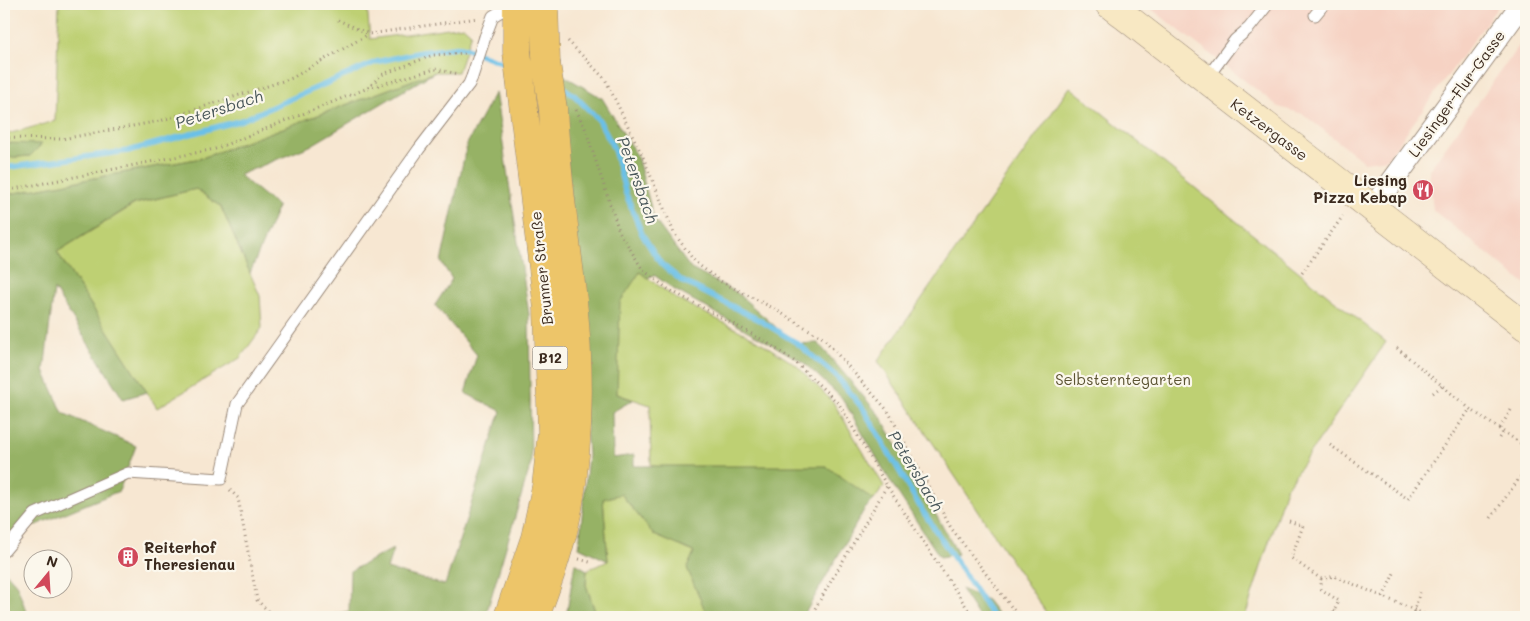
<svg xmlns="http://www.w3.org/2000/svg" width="1530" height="621" font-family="Mali,sans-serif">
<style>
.built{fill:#f6d2c3}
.green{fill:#bed073;stroke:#7c7d48}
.forest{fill:#96b265;stroke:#686e42}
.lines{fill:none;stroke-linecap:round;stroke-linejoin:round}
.stream{stroke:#6bc0e7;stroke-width:5.5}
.lane-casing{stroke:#998878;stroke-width:13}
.street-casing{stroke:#998878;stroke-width:24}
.secondary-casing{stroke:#998878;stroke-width:29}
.primary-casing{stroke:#998878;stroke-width:29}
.path{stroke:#998878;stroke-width:3;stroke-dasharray:1 4;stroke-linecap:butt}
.lane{stroke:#fff;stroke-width:11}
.street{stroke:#fff;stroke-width:22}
.secondary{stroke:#f8e8c3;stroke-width:28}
.primary{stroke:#edc569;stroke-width:28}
.lane-bridge-casing{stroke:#998878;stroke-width:13;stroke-linecap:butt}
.primary-bridge-casing{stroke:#998878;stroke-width:29;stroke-linecap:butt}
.lane-bridge{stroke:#fff;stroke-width:11}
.primary-bridge{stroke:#edc569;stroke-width:28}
.labels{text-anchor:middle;stroke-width:4.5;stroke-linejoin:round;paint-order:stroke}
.shield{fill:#fbf7ec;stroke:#75685c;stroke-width:1}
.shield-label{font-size:14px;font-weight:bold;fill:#3b2a1e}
.street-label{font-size:15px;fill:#3b2a1e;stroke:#fbf7ec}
.poi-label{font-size:15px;font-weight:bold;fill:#3b2a1e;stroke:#fbf7ec;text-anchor:end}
.park-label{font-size:15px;fill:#5c5433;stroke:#fbf7ec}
.water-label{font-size:16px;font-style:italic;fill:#49575a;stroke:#fbf7ec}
</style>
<rect width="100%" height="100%" fill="#fbf7ec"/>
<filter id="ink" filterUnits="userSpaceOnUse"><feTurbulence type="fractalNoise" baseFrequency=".02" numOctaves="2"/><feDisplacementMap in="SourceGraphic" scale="10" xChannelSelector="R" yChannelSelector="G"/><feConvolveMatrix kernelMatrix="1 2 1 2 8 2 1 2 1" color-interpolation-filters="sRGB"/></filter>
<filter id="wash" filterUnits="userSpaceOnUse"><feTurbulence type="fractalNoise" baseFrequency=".0096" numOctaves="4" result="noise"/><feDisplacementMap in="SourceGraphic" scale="20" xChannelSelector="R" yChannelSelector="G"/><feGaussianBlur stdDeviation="1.12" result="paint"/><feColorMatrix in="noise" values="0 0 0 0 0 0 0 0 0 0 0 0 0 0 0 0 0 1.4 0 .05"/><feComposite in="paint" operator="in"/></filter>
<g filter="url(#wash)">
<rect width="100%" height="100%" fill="#f7e7d2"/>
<path class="built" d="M1145,4H1500L1387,159L1364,162L1303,114L1279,107Z
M1526,36V285L1433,210L1429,170Z"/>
<path class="green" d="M59,4H367L370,39L463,26L471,33L458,72H435L202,158L4,195V158L30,156L41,145L4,143V135L55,121Z
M1070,87L1386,342L1286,488L1245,617H1049L878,361Z
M196,189L221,207L260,296L262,328L240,358L157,408L57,252L135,204Z
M591,246L640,272L675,298L754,338L796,365L833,402L884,486L874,500L764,503L651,465L650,405L617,394Z
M621,494L654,535L695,552L707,615L711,617H597L586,585L587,570L608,561L603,499Z"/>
<path class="forest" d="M435,72L310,146L239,175L278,207L250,273L221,207L196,189L134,204L57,252L147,392L123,399L54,289L44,371L63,413L136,446L119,491L4,538V195L202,158Z
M561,74L602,98L637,156L654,219L691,269L736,292L795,344L818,343L881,417L958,554L940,557L892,484L842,398L803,362L675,290L654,275L647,278L640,272L620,302L617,394L633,400L612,412L613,458L634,455V466H826L874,500L864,510L803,617H711L707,615L687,568L694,552L654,535L621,494L603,499L608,561L579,547L588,455Z
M495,92L529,314L531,463L487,611L483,617H324L349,611L350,571L393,549L387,569L445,585L501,411L465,393L477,355L435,305L452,279L441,262L467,144Z
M4,143L42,144L30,156L4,158Z
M575,563L587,570L586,585L597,617H566Z
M4,570L17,585L28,617H4Z
M961,589L987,600L1000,617H979Z"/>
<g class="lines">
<path class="stream" d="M558,84L574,95L599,120L614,149L626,194L642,234L661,264L682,281L761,321L797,343L837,377L864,410L922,510L993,617
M4,168L128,151L242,120L376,62L421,52L461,47L512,66"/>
</g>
</g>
<g filter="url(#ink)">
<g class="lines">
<g class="lane-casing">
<path id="lane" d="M1315,15L1324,4
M485,37L493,16L513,4
M1206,79L1235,40L1249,28L1268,4
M4,551L35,514L128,473L221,479L237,404L419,149L469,84L472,77"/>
</g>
<g class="street-casing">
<path id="street" d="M1373,208L1522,4"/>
</g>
<g class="secondary-casing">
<path id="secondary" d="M1109,4L1526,327"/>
</g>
<g class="primary-casing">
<path id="primary" d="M517,4V52
M544,4L546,63
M508,617L535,538L546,487L552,432L548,309L522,95
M535,617C548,582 561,546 568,509C580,441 580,369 573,301C566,237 556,174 553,109"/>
</g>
<path class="path" d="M338,20L369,34L478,18
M568,41L605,79L643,157L674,233L695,262L720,281L771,307L823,338L888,411L951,528L1019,617
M368,88L381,75L433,55L466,53
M576,110L585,128L619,231L643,270L668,289L763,340L794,361L839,404L887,486L973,617
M4,138L62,139L160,121L292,78L369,34
M4,191L215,149L368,88L435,69L459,74
M1302,273L1343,216
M1397,348L1470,409L1526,447
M1433,393L1442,386
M1500,428L1511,410
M1499,438L1504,431
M1330,445L1408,499L1470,409
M230,490L238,498L257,600L274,617
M1491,518L1526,469
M1289,521L1303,526L1291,558L1321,579V589L1339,601L1331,617
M579,559L593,563
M1321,579L1334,576L1431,617
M1383,597L1395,571
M1334,611L1346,617
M810,617L887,486
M1412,617L1421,589"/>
<use href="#lane" class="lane"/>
<use href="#street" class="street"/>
<use href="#secondary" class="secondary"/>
<use href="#primary" class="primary"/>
<g class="lane-bridge-casing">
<path id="lane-bridge" d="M472,77L485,37"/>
</g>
<g class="primary-bridge-casing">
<path id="primary-bridge" d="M517,52L522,95
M546,63L553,109"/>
</g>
<use href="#lane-bridge" class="lane-bridge"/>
<use href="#primary-bridge" class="primary-bridge"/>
</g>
</g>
<defs>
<g id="restaurant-disc" transform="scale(1.125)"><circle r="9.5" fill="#d1495b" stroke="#fbf7ec"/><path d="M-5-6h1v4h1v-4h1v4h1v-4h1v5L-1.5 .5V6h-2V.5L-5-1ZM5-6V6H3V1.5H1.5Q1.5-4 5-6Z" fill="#fff"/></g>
<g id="building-disc" transform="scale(1.125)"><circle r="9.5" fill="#d1495b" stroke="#fbf7ec"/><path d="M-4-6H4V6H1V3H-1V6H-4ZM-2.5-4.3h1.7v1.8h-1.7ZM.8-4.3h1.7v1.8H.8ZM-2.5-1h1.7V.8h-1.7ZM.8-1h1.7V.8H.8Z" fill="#fff"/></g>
</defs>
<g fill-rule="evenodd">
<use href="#restaurant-disc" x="1423" y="190"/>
<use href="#building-disc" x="128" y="557"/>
</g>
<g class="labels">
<rect class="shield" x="532.5" y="346.5" width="35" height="23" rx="4"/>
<g class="shield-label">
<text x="550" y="363">B12</text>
</g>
<g class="street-label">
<text transform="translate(1457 94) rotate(-54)" y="5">Liesinger-Flur-Gasse</text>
<text transform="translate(1269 130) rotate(37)" y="5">Ketzergasse</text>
<text transform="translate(542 268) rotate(-96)" y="5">Brunner Straße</text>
</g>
<g class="poi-label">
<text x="1407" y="186">Liesing<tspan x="1407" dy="17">Pizza Kebap</tspan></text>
<text x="144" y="553" text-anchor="start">Reiterhof<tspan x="144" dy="17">Theresienau</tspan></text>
</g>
<g class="park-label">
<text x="1123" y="385">Selbsterntegarten</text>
</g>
<g class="water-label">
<text transform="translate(219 109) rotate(-18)" y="6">Petersbach</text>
<text transform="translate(638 180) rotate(70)" y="6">Petersbach</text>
<text transform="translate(916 471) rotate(59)" y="6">Petersbach</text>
</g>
</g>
<rect width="1530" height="621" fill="none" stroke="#fbf7ec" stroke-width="20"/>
<g transform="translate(48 574) rotate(18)"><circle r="24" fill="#fbf7ec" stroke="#aea59a"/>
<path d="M0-4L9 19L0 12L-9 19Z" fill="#d1495b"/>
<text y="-8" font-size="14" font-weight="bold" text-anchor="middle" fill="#3b2a1e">N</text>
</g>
</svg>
